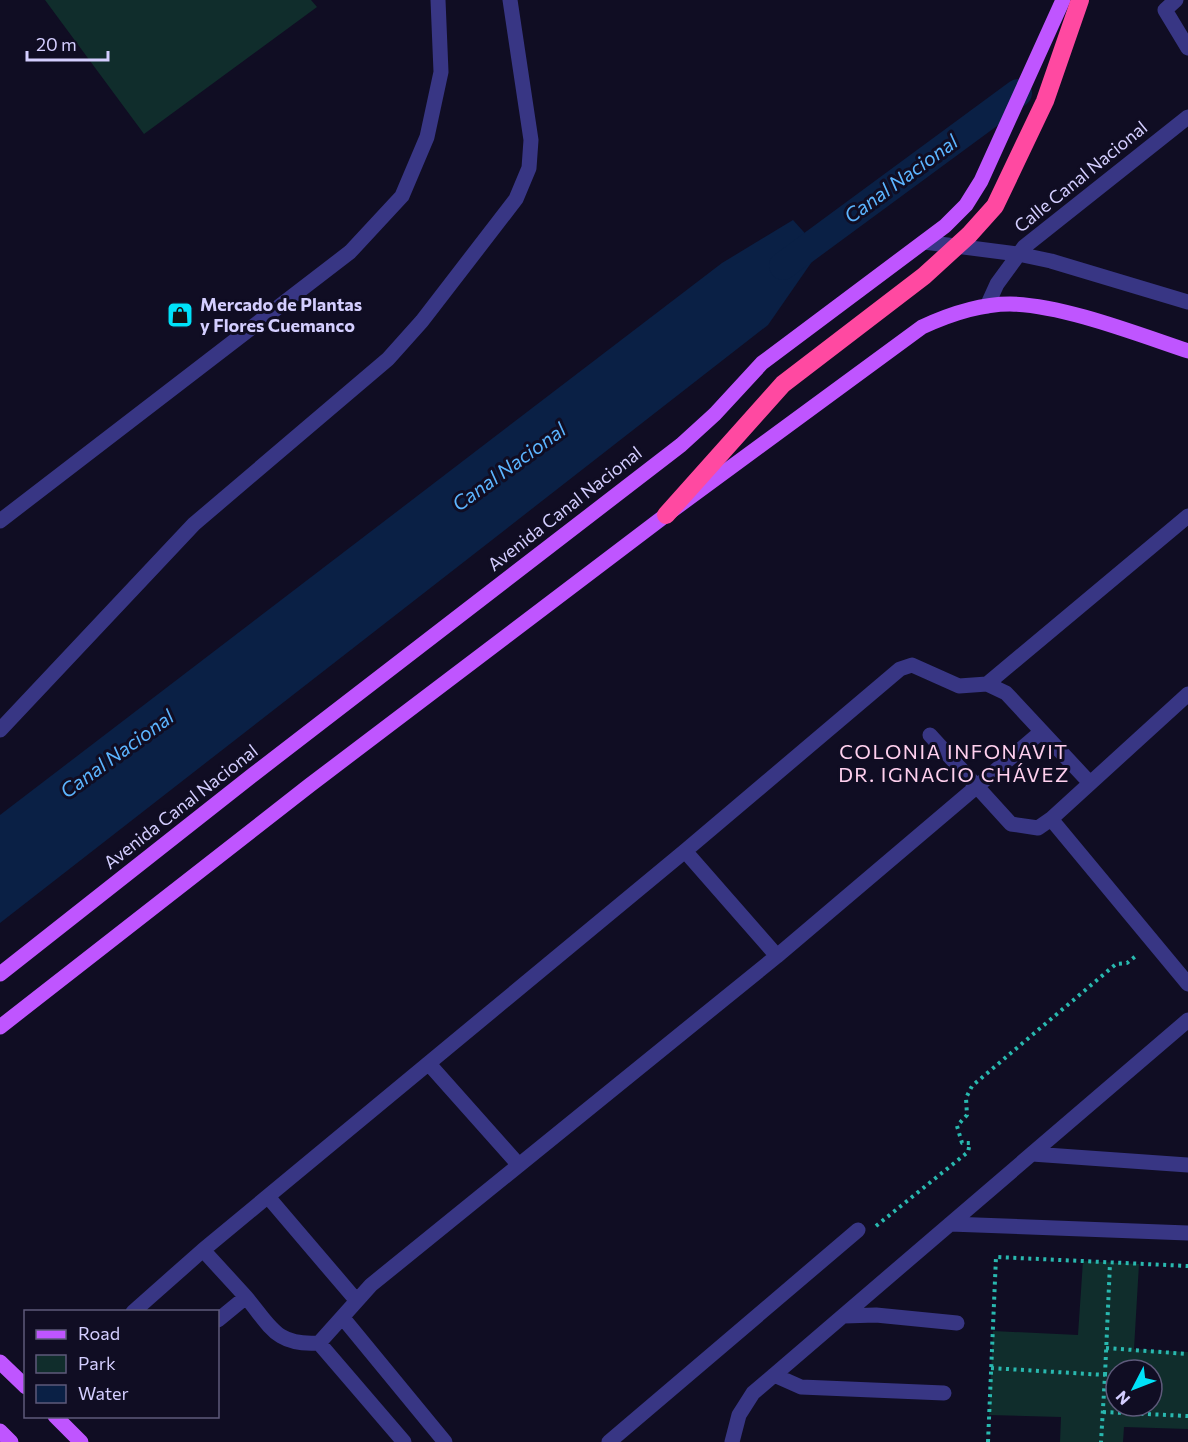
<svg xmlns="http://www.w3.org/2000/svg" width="1188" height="1442" font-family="Commissioner,sans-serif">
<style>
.green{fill:#102d2c;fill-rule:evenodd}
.water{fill:#0a2045}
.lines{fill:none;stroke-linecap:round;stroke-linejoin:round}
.canal{stroke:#0a2045;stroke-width:28}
.path{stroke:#29b8af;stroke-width:4;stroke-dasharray:3 4.5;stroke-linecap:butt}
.minor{stroke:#383684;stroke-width:15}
.major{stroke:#bf55ff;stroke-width:15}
.highway{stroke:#ff49a1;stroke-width:18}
.labels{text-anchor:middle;stroke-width:6;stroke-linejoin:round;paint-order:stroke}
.street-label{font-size:18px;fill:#d4ceff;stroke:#100d23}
.poi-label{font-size:18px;font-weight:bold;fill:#d4ceff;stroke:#100d23;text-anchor:start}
.water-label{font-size:20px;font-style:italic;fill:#5cb5ff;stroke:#100d23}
.neighbourhood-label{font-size:20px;letter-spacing:1.5px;fill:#ffd0ee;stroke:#100d23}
</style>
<rect width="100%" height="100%" fill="#100d23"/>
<path class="green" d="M45,0H311L317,7L144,134Z
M1083,1261L1139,1264L1134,1349L1188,1352V1429L1124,1427L1123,1442H1060L1061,1417L989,1415L993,1331L1078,1335ZM1116,1370H1152V1406H1116Z"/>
<path class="water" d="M793,220L820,250L768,325L0,923V815L722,263Z"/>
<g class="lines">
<path class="canal" d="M783,266L1018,93"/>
<path class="path" d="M876,1226L968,1152L970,1143H962L957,1126L967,1115L966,1098L972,1086L1116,964L1127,963L1137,955
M1106,1348L1188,1354
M991,1368L1105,1375L1101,1442
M1105,1375L1110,1263
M1103,1412L1188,1416
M988,1442L996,1257L1188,1266"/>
<path class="minor" d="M1176,0L1165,10L1188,48
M924,242L1018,254L1051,261L1188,302
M987,306L997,284L1024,247L1188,117
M0,521L350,252L402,196L427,137L441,72L438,0
M987,684L1188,516
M1188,694L1051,819L1188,984
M0,730L194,524L388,359L422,321L516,199L529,168L531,140L510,0
M930,735L1011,824L1038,828L1051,819
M685,851L777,956
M429,1064L518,1164
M1032,1154L1188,1165
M269,1198L356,1300
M950,1224L1188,1233
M203,1250L246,1297
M133,1312L203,1250L685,851L900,669L912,665L959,686L987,684L1006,693L1089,782
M844,1316L876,1315L957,1323
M343,1318L445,1442
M218,1320L246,1297C271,1327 276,1346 319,1343L371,1285L777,956L1041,732
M319,1343L404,1442
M774,1375L801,1387L944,1393
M609,1442L858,1230
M732,1442L739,1415L753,1393L1188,1020"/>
<path class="major" d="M0,974L254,774L681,445L715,414L762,363L945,226L966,205L981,181L1063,0
M0,1027L310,785L666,515L922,327C950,314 979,304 1010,304C1063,305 1137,334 1188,351
M0,1362L26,1387
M55,1416L81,1442
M0,1431L11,1442"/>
<path class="highway" d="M666,515L783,384L924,276L969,235L995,206L1045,101L1080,0"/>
</g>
<defs>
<g id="shop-square" transform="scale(1.35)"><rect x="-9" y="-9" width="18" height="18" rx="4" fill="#00e2f9" stroke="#100d23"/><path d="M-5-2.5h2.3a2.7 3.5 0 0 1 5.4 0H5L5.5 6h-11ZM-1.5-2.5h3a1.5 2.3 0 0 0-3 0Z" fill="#111"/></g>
</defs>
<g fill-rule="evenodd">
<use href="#shop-square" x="180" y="315"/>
</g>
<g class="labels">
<g class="street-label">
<text transform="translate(1081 177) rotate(-39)" y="6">Calle Canal Nacional</text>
<text transform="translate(565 509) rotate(-38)" y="6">Avenida Canal Nacional</text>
<text transform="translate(181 807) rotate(-38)" y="6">Avenida Canal Nacional</text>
</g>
<g class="poi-label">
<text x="200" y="311">Mercado de Plantas<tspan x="200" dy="21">y Flores Cuemanco</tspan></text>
</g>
<g class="water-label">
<text transform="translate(901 179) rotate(-36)" y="7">Canal Nacional</text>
<text transform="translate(509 467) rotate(-36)" y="7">Canal Nacional</text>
<text transform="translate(117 754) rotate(-36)" y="7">Canal Nacional</text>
</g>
<g class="neighbourhood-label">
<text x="954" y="759">COLONIA INFONAVIT<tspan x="954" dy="23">DR. IGNACIO CHÁVEZ</tspan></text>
</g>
</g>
<rect x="24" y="1310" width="195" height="108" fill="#100d23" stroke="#5e5a7b" stroke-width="1.5"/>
<rect x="36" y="1330" width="30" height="9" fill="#bf55ff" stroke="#5e5a7b" stroke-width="1.5"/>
<text x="78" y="1340" font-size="18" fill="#d4ceff">Road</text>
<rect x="36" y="1355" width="30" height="18" fill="#102d2c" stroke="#5e5a7b" stroke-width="1.5"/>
<text x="78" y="1370" font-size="18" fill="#d4ceff">Park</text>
<rect x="36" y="1385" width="30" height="18" fill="#0a2045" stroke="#5e5a7b" stroke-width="1.5"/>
<text x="78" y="1400" font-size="18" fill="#d4ceff">Water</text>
<g transform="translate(1134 1388) rotate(228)"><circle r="28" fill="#100d23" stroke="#5e5a7b" stroke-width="1.5"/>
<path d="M0-4.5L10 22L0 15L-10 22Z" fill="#00e2f9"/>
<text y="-9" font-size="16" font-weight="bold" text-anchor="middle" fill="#d4ceff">N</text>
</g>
<path d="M27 51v9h81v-9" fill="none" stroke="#d4ceff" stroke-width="3"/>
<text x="36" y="51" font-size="18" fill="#d4ceff" stroke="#100d23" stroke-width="4.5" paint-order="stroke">20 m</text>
</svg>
